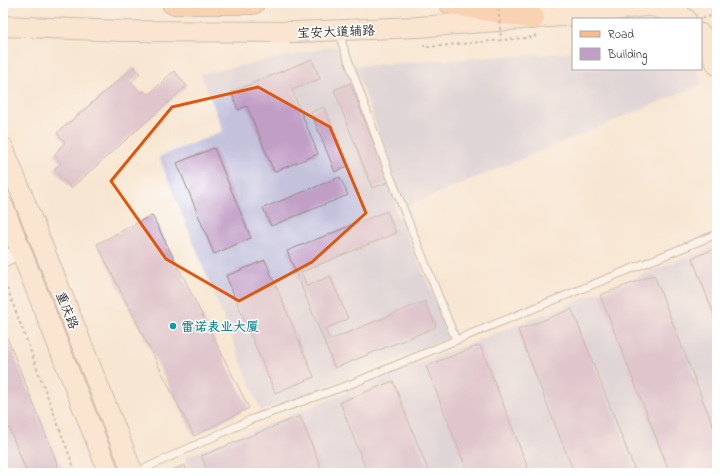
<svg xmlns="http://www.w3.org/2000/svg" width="720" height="476" font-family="'Indie Flower','LXGW WenKai TC',sans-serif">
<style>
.industrial{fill:#c3c1db}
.building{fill:#c19ec6}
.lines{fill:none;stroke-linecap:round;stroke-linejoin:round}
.lane-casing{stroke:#91887e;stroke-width:9}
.street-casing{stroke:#91887e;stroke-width:16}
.secondary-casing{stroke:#91887e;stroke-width:22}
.primary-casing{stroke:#91887e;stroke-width:24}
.path{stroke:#91887e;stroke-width:2;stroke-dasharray:3 3;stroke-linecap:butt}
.lane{stroke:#fff;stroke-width:7}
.street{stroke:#fff;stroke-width:14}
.secondary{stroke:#fde4d1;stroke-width:20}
.primary{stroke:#fabb8c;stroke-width:22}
.path-bridge{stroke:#91887e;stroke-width:2;stroke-dasharray:3 3;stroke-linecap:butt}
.marked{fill:none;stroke:#df570e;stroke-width:3;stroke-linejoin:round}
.culture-dot{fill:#0f9aa8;stroke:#fff;stroke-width:1.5}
.labels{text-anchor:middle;stroke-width:3;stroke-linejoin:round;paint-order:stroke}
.street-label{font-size:13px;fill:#2b2b2b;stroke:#fff}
.culture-label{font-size:13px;font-weight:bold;fill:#0d838f;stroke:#fff;text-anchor:start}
</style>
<rect width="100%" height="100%" fill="#fff"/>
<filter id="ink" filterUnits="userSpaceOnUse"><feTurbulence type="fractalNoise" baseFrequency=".025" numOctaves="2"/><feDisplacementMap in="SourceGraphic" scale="8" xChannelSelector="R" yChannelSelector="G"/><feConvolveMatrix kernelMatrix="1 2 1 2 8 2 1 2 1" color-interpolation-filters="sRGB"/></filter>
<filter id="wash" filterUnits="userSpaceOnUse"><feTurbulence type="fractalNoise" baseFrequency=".012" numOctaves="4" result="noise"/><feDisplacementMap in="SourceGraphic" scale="16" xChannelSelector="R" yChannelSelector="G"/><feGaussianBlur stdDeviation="0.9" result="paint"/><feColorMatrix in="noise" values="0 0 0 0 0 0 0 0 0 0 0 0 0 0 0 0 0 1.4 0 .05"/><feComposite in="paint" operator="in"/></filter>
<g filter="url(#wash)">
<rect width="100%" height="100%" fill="#f7e6d1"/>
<path class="industrial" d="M340,45L395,195V210L452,337L261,411L159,157L223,131L201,74Z
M573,52V69H696L703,84L405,207L355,66Z
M717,245V473H192L185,457Z
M3,328L64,473H3Z"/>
<g id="blocks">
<path class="building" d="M312,59L320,79L292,90L318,154L274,172L247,106L238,110L231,92Z
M134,67L140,74L131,82L141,93L144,91L148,95L174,71L187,86L71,188L54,169L61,163L54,155L65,142L57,133Z
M350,83L389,182L372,188L334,90Z
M324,107L348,166L335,172L311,112Z
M214,148L251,238L214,254L177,163Z
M340,177L348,195L271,226L263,208Z
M387,211L396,233L301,272L307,286L330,276L348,319L325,329L330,340L425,301L436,327L335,368L287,251Z
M152,215L249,408L194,436L97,244Z
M717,248V322L692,258Z
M265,260L314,377L275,393L226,276Z
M654,275L717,436V473H670L600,295Z
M572,309L636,473H574L518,330Z
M3,327L60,471L55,473H27L3,412Z
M480,345L530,473H468L426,366Z
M393,381L429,473H367L340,402Z
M300,416L323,473H208L201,456Z
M185,465L188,473H174L172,470Z"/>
</g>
</g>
<g filter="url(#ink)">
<use href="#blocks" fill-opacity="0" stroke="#91887e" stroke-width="1"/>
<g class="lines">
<g class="lane-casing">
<path id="lane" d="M341,31L342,43L389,173L456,340
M135,473L250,420L351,384L466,336L717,234"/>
</g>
<g class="street-casing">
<path id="street" d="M3,260L21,250"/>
</g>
<g class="secondary-casing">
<path id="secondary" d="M652,6L678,13L686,19
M3,26L122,31L296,32L417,27L576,15L668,3
M701,34L709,46L717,65
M3,147L133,473
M3,206L109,473"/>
</g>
<g class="primary-casing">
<path id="primary" d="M173,3H253
M450,3L533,18"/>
</g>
<path class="path" d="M702,18L717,15
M424,44V47H428L535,37V34
M3,277L76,473"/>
<use href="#lane" class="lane"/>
<use href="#street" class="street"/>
<use href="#secondary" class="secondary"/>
<use href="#primary" class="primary"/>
<path class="path-bridge" d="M498,3L501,39"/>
</g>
</g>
<path d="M0 0H720V476H0ZM258,87L330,127L366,213L312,262L239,301L166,259L111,181L172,107Z" fill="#f7e6d1" fill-opacity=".55" fill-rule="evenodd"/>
<path class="marked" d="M258,87L330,127L366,213L312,262L239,301L166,259L111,181L172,107Z"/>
<circle class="culture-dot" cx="173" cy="326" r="4"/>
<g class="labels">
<g class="street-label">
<text transform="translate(336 31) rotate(-2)" y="5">宝安大道辅路</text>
<text transform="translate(68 310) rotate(68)" y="5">重庆路</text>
</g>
<g class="culture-label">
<text x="181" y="331">雷诺表业大厦</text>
</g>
</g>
<rect width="720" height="476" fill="none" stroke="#fff" stroke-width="16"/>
<rect x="572" y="18" width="130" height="52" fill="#ffffff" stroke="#aaaaaa"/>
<rect x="580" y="31" width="20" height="6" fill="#fabb8c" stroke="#aaaaaa"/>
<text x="608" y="38" font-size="12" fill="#2b2b2b">Road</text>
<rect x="580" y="48" width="20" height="12" fill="#c19ec6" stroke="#aaaaaa"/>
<text x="608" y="58" font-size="12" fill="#2b2b2b">Building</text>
</svg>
